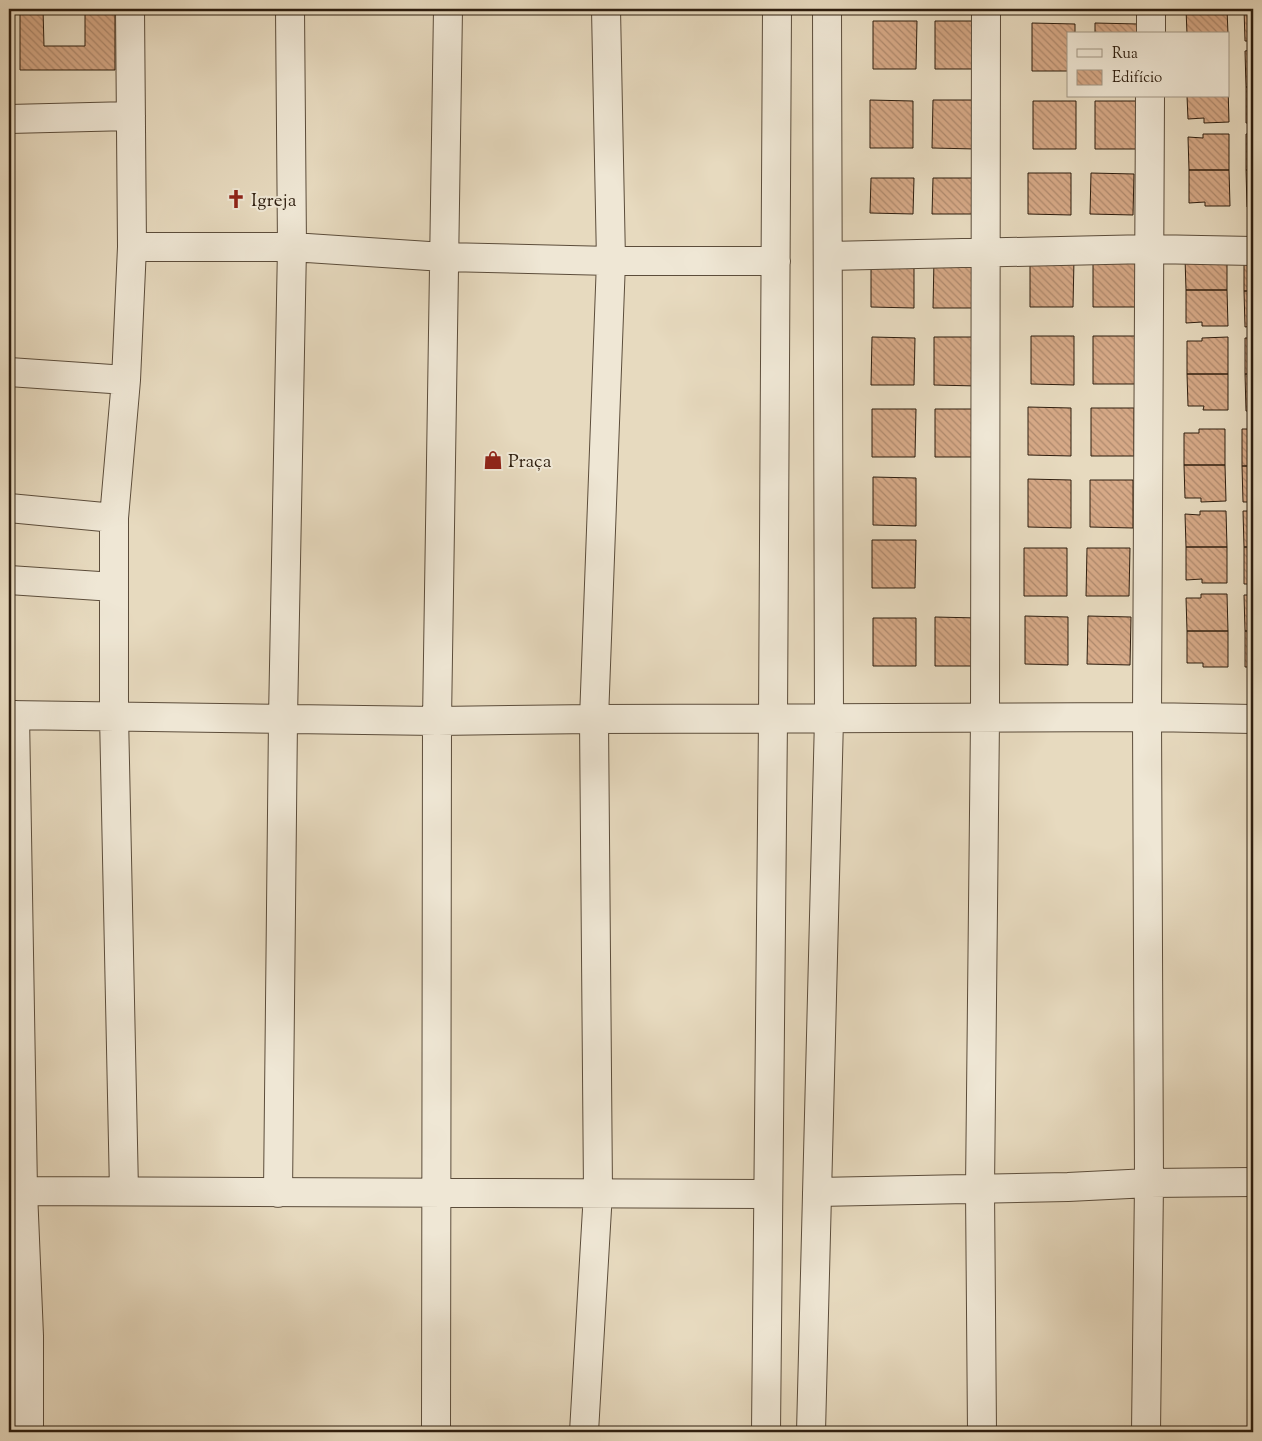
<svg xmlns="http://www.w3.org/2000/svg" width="1262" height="1441" font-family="'Sorts Mill Goudy',serif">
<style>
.building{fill:url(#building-back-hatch);stroke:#2e1e0f}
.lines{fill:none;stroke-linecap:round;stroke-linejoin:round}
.minor-casing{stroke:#5c4d3b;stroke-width:30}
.minor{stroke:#efe7d5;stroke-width:28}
.labels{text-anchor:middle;stroke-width:4;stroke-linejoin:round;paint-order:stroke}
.poi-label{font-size:19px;fill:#2e1e0f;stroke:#efe7d5;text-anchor:start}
</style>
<defs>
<pattern id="building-back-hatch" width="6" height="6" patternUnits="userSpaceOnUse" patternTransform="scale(1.25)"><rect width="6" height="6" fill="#d6a987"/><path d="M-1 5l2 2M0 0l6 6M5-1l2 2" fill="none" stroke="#ae896d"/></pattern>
</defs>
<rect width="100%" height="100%" fill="#e7dabf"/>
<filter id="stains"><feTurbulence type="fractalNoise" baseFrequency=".004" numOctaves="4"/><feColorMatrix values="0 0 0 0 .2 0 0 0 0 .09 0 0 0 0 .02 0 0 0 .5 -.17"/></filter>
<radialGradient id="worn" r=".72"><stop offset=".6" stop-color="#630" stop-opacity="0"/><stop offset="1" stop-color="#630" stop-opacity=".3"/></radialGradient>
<path class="building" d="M20,9H43L44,46H85V9H115V70H20Z
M1186,9H1227L1228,34H1187Z
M1244,9H1253V41H1245Z
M873,21H917L916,69H873Z
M935,21H979V69H935Z
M1032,23L1075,24V34H1068V71H1032Z
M1095,23L1138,24V34H1095Z
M1253,50V87H1246L1245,51Z
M1228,86L1229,122L1204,123V118L1188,119L1187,96H1228Z
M1246,87H1253V123H1246Z
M870,100L913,101V148H870Z
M933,100H976V149L932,148Z
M1033,101H1076V149H1033Z
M1095,101H1138V149H1095Z
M1203,134H1229V170H1189L1188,137L1203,138Z
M1246,134H1253V170H1246Z
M1189,170H1229L1230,206H1205V202L1189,203Z
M1246,170H1253V207H1247Z
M1028,173H1071V215L1028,214Z
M1091,173L1134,174L1133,215L1090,214Z
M871,178H914L913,214L870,213Z
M933,178H976L975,214H932Z
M1227,254V290H1186L1185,258Z
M1244,254H1253V291H1244Z
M1030,258L1074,259L1073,307H1030Z
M934,259L977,260V308H933Z
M1093,259H1137L1136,307H1093Z
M871,260H914V308L871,307Z
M1186,290H1227L1228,326H1202V322L1186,323Z
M1244,291H1253V326L1245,327Z
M1031,336H1074V385L1031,384Z
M1093,336H1136V384H1093Z
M872,337L915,338L914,385H871Z
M934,337H977V386L934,385Z
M1228,337V374H1187V341H1202V338Z
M1245,338H1253V374H1245Z
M1187,374H1228V410H1203L1204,406H1188Z
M1245,374H1253V411H1246Z
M1028,407L1071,408V456L1028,455Z
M1091,408H1134V456H1091Z
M872,409H916L915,457H872Z
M935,409H978V457H935Z
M1199,429H1225V465H1184V433H1199Z
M1242,429H1253V466H1242Z
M1184,465H1225L1226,501L1201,502V498H1185Z
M1242,466H1253V502H1243Z
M873,477L916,478V526L873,525Z
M1028,479L1071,480V528L1028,527Z
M1090,480H1133V528L1090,527Z
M1200,511H1226L1227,547H1186L1185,514L1200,515Z
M1243,511H1253V547H1244Z
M872,540H916L915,588H872Z
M1186,547H1227V583H1202V579L1186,580Z
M1244,547H1253V584H1244Z
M1024,548H1067V596H1024Z
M1087,548H1130L1129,596H1086Z
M1201,594H1227L1228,631H1187L1186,598H1201Z
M1244,595H1253V631H1245Z
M1025,616L1068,617V665L1025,664Z
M1088,616L1131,617L1130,665L1087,664Z
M935,617L978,618V666H935Z
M873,618H916V666H873Z
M1187,631H1228V667H1203V663H1187Z
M1245,631H1253V667H1245Z"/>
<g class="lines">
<g class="minor-casing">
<path id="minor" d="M130,9L132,247H292L444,257L611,261H776
M1151,34V9
M1150,96L1147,717L1149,1183L1253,1182
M9,119L131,116
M828,256L1150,249L1253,251
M9,372L126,380
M9,508L114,518
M9,580L114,587
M9,715L437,721L594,719L1147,717L1253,719
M15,715L23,1191L768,1194
M9,1188L23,1191L29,1336V1432
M124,1191L114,715V518L126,380L132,247
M817,1192L1068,1187L1149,1183L1146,1432
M278,1193L283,719L292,247L290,9
M436,1432L437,721L448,9
M584,1432L598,1192L594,719L611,261L606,9
M766,1432L773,719L777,9
M811,1432L829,719L827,9
M982,1432L980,1189L985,719L986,9"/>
</g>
<use href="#minor" class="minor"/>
</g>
<defs>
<g id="church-bare" transform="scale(1.5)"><path d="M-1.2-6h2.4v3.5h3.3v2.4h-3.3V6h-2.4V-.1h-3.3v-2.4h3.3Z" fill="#8f2418" stroke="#efe7d5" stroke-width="2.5" paint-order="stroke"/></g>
<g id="shop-bare" transform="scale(1.5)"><path d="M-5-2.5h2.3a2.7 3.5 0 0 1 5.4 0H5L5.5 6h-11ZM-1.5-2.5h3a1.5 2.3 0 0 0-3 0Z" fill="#8f2418" stroke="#efe7d5" stroke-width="2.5" paint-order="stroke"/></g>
</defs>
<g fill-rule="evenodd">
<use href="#church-bare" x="236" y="199"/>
<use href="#shop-bare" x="493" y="460"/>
</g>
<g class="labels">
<g class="poi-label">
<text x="251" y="206">Igreja</text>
<text x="508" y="467">Praça</text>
</g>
</g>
<rect width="1262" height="1441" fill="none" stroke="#e7dabf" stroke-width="30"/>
<rect x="10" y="10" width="1242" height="1421" fill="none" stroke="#2e1e0f" stroke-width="2.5"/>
<rect x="15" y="15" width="1232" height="1411" fill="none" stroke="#2e1e0f"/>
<rect x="1067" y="32" width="162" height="65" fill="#efe7d5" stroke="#a29786"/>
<rect x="1077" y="49" width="25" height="8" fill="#efe7d5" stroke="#a29786"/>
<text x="1112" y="58" font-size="15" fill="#2e1e0f">Rua</text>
<rect x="1077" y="70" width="25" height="15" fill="url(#building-back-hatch)" stroke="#a29786"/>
<text x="1112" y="82" font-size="15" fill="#2e1e0f">Edifício</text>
<rect width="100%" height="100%" filter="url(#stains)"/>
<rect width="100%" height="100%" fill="url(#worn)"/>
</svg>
